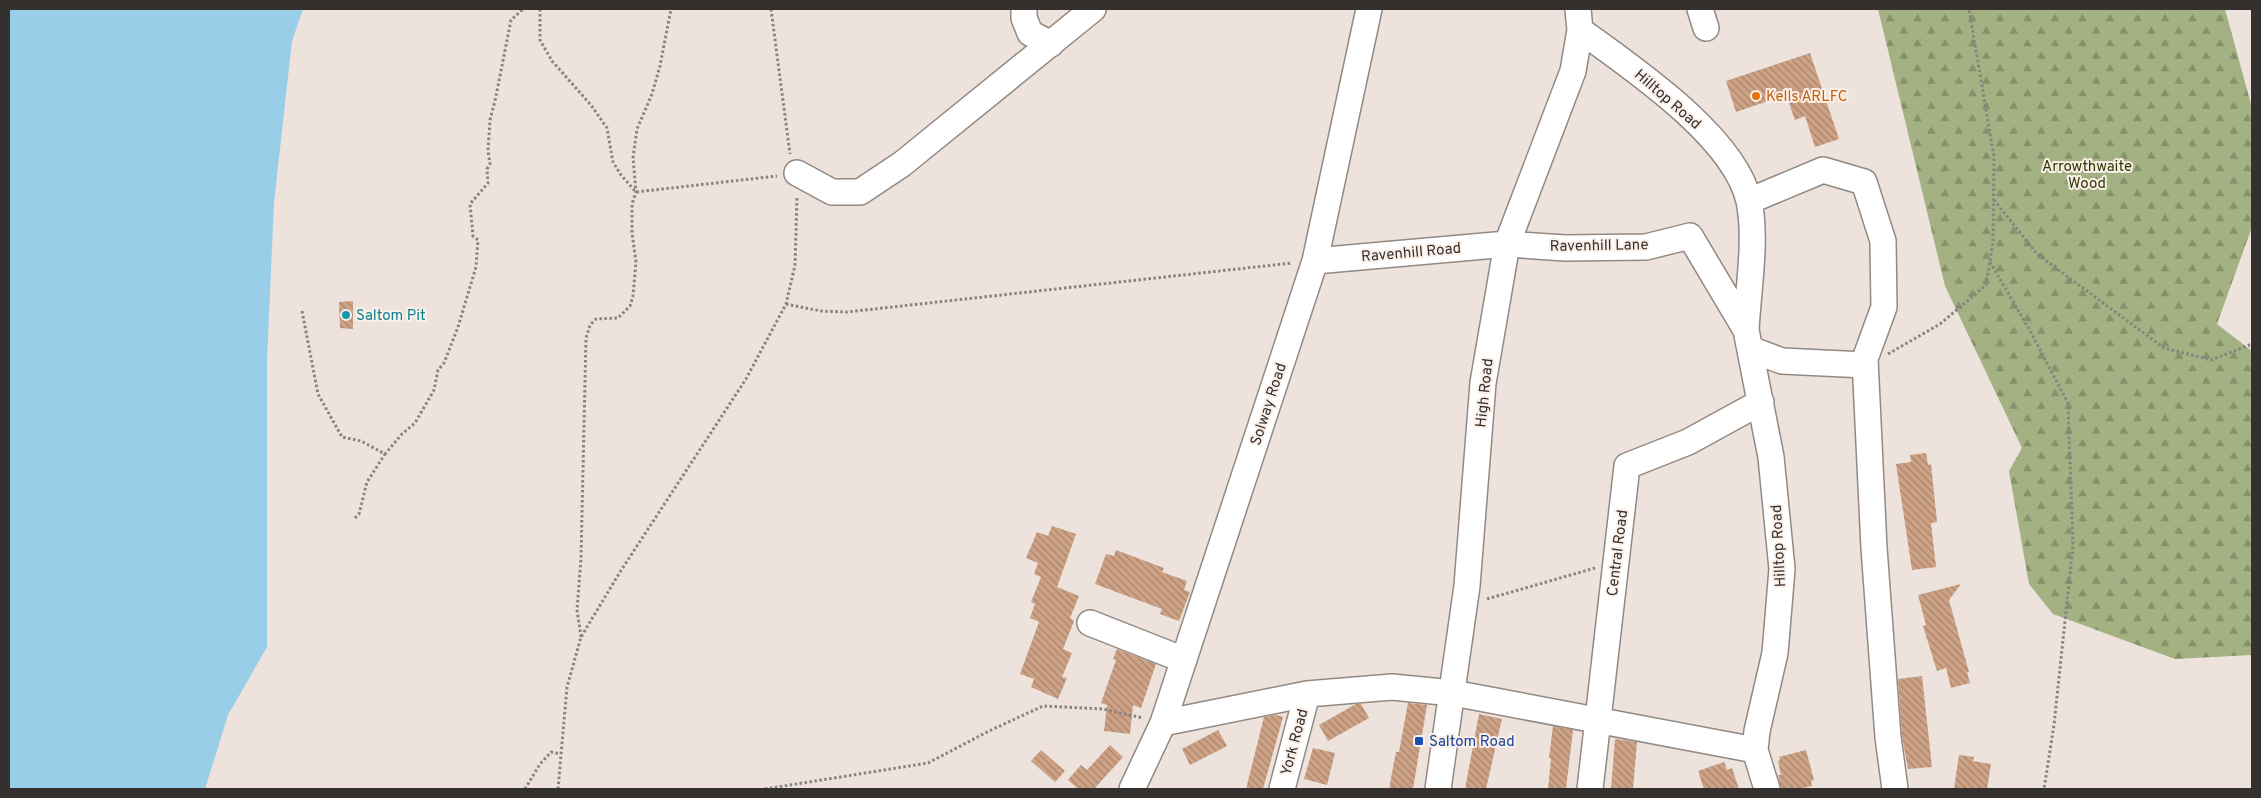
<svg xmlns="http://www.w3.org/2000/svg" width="2261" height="798" font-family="Overpass,sans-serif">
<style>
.forest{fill:url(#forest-firs)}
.water{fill:#99cee8}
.building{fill:url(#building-back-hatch)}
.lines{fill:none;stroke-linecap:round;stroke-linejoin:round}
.minor-casing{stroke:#928982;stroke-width:28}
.path{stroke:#89827e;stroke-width:3;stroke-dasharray:2.5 2.5;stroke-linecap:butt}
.minor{stroke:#fff;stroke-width:25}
.food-dot{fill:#e8710a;stroke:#fbf0e9;stroke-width:2}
.culture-dot{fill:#0f9aa8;stroke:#fbf0e9;stroke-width:2}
.transit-dot{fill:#1a4fb4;stroke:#fbf0e9;stroke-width:2}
.labels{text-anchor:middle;stroke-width:4;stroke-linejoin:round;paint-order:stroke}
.food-label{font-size:15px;fill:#c56008;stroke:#fbf0e9;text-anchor:start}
.street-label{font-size:15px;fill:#34302e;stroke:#fbf0e9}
.park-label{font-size:15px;fill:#2e3a03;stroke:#fbf0e9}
.culture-label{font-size:15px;fill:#0d838f;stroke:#fbf0e9;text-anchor:start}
.transit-label{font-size:15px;fill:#164399;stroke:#fbf0e9;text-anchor:start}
</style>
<defs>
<pattern id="forest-firs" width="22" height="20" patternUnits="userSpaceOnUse" patternTransform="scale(1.25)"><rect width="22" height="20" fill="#a3b183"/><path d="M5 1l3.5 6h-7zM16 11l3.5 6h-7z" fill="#86906c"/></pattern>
<pattern id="building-back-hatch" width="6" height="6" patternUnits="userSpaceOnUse" patternTransform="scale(1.25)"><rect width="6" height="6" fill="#cda285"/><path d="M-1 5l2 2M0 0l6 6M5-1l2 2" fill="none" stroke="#a7846d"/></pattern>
</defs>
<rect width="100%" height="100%" fill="#ede3dc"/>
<path class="forest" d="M1878,9H2225L2252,108V227L2217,324L2252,351V655L2175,659L2053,614L2029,584L2009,471L2022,448L1945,286Z"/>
<path class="water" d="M9,9H303L292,41L274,203L267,360V647L228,715L205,789H9Z"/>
<path class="building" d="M1810,53L1839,139L1815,147L1805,116L1795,120L1786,95L1736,112L1726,81Z
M353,301V329L340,328L339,302Z
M1926,453L1928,465L1931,464L1937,522L1931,523L1936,567L1912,570L1896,464L1911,462L1910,455Z
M1052,526L1076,534L1057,587L1079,596L1070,618L1074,621L1063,649L1072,653L1062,677L1067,678L1058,699L1031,687L1034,679L1020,674L1039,622L1030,618L1035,604L1031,602L1041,577L1034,574L1038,563L1026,558L1037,532L1048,536Z
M1116,550L1164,568L1162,572L1187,581L1184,590L1190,592L1179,621L1160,614L1162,609L1095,584L1106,554L1114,556Z
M1961,584L1949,600L1969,672H1967L1970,683L1951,688L1946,668L1937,671L1923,626L1926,625L1918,595Z
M1117,649L1156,664L1141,708L1133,705L1130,734L1104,731L1107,705L1101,703L1116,660L1113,659Z
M1922,676L1932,767L1908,769L1902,736L1898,679Z
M1408,703L1427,705L1413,789H1389L1396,752H1399Z
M1356,704H1361L1369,718L1328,741L1319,725Z
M1479,714L1502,719L1486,789H1465Z
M1276,715L1283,717L1263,789H1246L1264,717Z
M1553,726L1573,730L1566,789H1548L1551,759L1549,758Z
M1218,730L1227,746L1190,765L1182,749Z
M1615,739L1637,742L1633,789H1611Z
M1110,745L1123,757L1094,789H1078L1068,780L1081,765L1087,770Z
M1313,748L1335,753L1327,785L1304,779Z
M1041,750L1065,771L1055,782L1031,761Z
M1806,750L1814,780L1811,781L1812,786L1798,789H1781L1778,775H1781L1778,761L1780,760L1779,757Z
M1959,755L1974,757L1973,761L1991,764L1987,789H1954Z
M1724,762L1727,770L1732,768L1739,789H1704L1698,771Z"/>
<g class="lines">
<g class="minor-casing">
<path id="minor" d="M1024,9V18L1030,33L1051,44
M1700,9L1706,28
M1580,30C1632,68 1734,136 1749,201C1757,240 1748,290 1746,330
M797,173L832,192H860L902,164L1093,9
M1749,201L1823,170L1864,182L1883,241L1884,307L1865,359L1874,548L1888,737L1895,789
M1315,261L1507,244L1565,248L1646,247L1690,236L1746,330L1771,457L1782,569L1775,653L1757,731L1755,750L1767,789
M1750,349L1782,361L1865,365
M1090,623L1184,660
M1163,723L1307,694L1392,687L1453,693L1755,750
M1132,789L1163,723L1315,261L1369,9
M1282,789L1307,694
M1438,789L1467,586L1483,383L1507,244L1573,71L1580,30L1578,9
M1590,789L1627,466L1688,442L1761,402"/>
</g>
<path class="path" d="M540,9V40L552,61L591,105L607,128L613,162L621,175L636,192L777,176
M771,9L790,154
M1994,200L2037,254L2164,348L2211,360L2252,344
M1990,262L2029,329L2068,403L2073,545L2054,725L2044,789
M786,304L821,311L847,312L1292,263
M302,311L318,394L342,437L361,441L385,454L402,434L415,423L434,390L438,370L444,363L458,327L476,267L478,240L473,236L470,204L488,183L487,169L490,164L488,151L490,120L495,101L511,20L523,9
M1888,354L1940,324L1986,285L1993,242L1994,157L1969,9
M355,518L359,514L367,482L385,454
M1487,599L1595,568
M581,637L577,610L581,558L586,338L590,325L596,319L618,318L630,306L633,296L636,262L632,233V204L636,192L633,158L637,129L652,94L660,66L671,9
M525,789L540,764L551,752L560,754
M558,789L567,687L581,637L620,572L746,379L786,304L795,265L797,197
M765,789L928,763L989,731L1043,706L1103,709L1143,718"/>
<use href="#minor" class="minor"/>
</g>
<circle class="food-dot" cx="1756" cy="96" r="5"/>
<circle class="culture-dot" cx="346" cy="315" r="5"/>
<rect class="transit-dot" x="1414" y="736" width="10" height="10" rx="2.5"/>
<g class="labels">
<g class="food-label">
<text x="1766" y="101">Kells ARLFC</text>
</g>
<g class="street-label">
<text transform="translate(1668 99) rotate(41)" y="5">Hilltop Road</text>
<text transform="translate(1599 245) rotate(-1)" y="5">Ravenhill Lane</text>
<text transform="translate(1411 252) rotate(-5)" y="5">Ravenhill Road</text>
<text transform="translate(1484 393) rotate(-84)" y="5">High Road</text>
<text transform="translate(1268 404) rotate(-72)" y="5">Solway Road</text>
<text transform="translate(1778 546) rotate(-93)" y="5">Hilltop Road</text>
<text transform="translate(1617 553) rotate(-83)" y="5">Central Road</text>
<text transform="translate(1294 742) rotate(-75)" y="5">York Road</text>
</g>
<g class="park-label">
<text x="2087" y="171">Arrowthwaite<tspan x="2087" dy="17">Wood</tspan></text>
</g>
<g class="culture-label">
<text x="356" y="320">Saltom Pit</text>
</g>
<g class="transit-label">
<text x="1429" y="746">Saltom Road</text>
</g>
</g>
<rect width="2261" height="798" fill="none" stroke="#34302e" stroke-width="20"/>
</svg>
